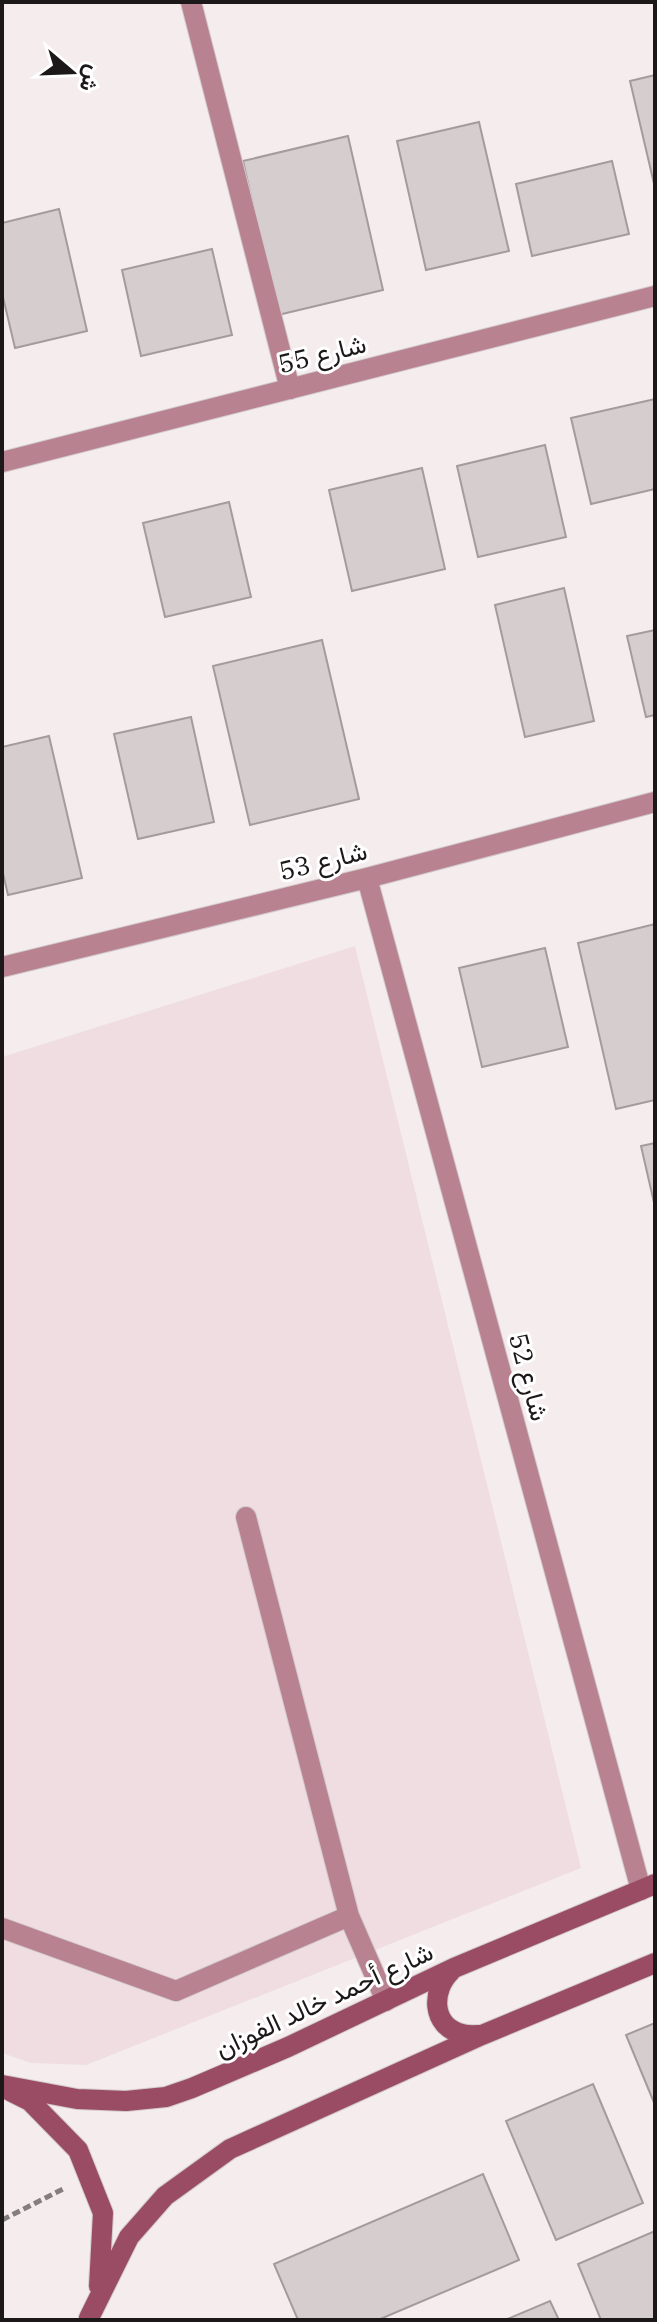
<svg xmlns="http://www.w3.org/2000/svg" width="657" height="2322" font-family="'IBM Plex Serif',Vazirmatn,serif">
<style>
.built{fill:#efdde2}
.building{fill:#d6cdcf;stroke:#a49b9d;stroke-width:2}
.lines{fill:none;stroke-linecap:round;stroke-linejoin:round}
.lane-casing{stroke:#d2cacc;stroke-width:22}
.street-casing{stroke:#d2cacc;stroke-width:22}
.secondary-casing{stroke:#d2cacc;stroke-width:22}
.path{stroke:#857e80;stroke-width:5;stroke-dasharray:8 4;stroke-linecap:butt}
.lane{stroke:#b98291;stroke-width:20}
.street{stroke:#b98291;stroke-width:20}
.secondary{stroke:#9a4c65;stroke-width:20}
.labels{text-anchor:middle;stroke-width:6;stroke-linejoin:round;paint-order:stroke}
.street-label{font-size:26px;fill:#1c1819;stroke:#fff}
</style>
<rect width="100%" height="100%" fill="#f5ecee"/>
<path class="built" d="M355,946L581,1868L86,2065L31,2063L2,2053V1057Z"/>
<path class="building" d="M655,75V188L630,81Z
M479,122L509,251L426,270L397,141Z
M348,136L383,290L278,315L243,161Z
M612,161L629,234L532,256L516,184Z
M59,209L87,331L15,348L2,293V223Z
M212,249L232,335L141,356L122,270Z
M655,399V489L591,504L571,418Z
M545,445L566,537L478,557L457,466Z
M422,468L445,569L352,591L329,490Z
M229,502L251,597L165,617L143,523Z
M564,588L594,721L525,737L495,605Z
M655,630V715L646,717L627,636Z
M322,640L359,799L250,825L213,666Z
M191,717L214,822L138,839L114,734Z
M49,736L82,878L8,895L2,869V747Z
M655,924V1100L616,1109L578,943Z
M545,948L568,1047L482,1067L459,968Z
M655,1143V1207L641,1146Z
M655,2023V2105L626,2035Z
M593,2084L643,2203L556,2240L506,2121Z
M483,2174L519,2260L378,2320H298L274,2264Z
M655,2231V2320H601L578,2264Z
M550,2301L559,2320H505Z"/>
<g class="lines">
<g class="lane-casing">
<path id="lane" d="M191,2L290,389
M246,1517L349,1916L386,2001
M2,1928L176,1991L349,1916"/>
</g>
<g class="street-casing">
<path id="street" d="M2,462L655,296
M367,878L641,1890
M2,967L367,878L655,802"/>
</g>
<g class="secondary-casing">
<path id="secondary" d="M451,1971C431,1990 431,2026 462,2034C468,2036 476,2035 482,2035
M2,2085L77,2099L126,2101L166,2097L192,2088L288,2047L454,1968L655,1884
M10,2091L30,2101L78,2150L103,2213L99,2286
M89,2318L129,2237L165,2196L230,2149L482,2035L655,1963"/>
</g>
<path class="path" d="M2,2220L65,2188"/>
<use href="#lane" class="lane"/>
<use href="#street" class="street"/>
<use href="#secondary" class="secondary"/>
</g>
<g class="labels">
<g class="street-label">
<text transform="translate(322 354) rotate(-14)" y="9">شارع 55</text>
<text transform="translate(323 861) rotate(-14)" y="9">شارع 53</text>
<text transform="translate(529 1377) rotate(75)" y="9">شارع 52</text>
<text transform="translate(324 2000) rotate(-25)" y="9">شارع أحمد خالد الفوزان</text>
</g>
</g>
<rect width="657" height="2322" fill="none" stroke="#1c1819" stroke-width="8"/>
<g transform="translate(72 72) rotate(109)" stroke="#ffffff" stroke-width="6" paint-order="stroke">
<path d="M0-6L14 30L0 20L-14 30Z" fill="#1c1819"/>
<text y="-12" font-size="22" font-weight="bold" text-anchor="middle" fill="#1c1819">ش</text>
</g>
</svg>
